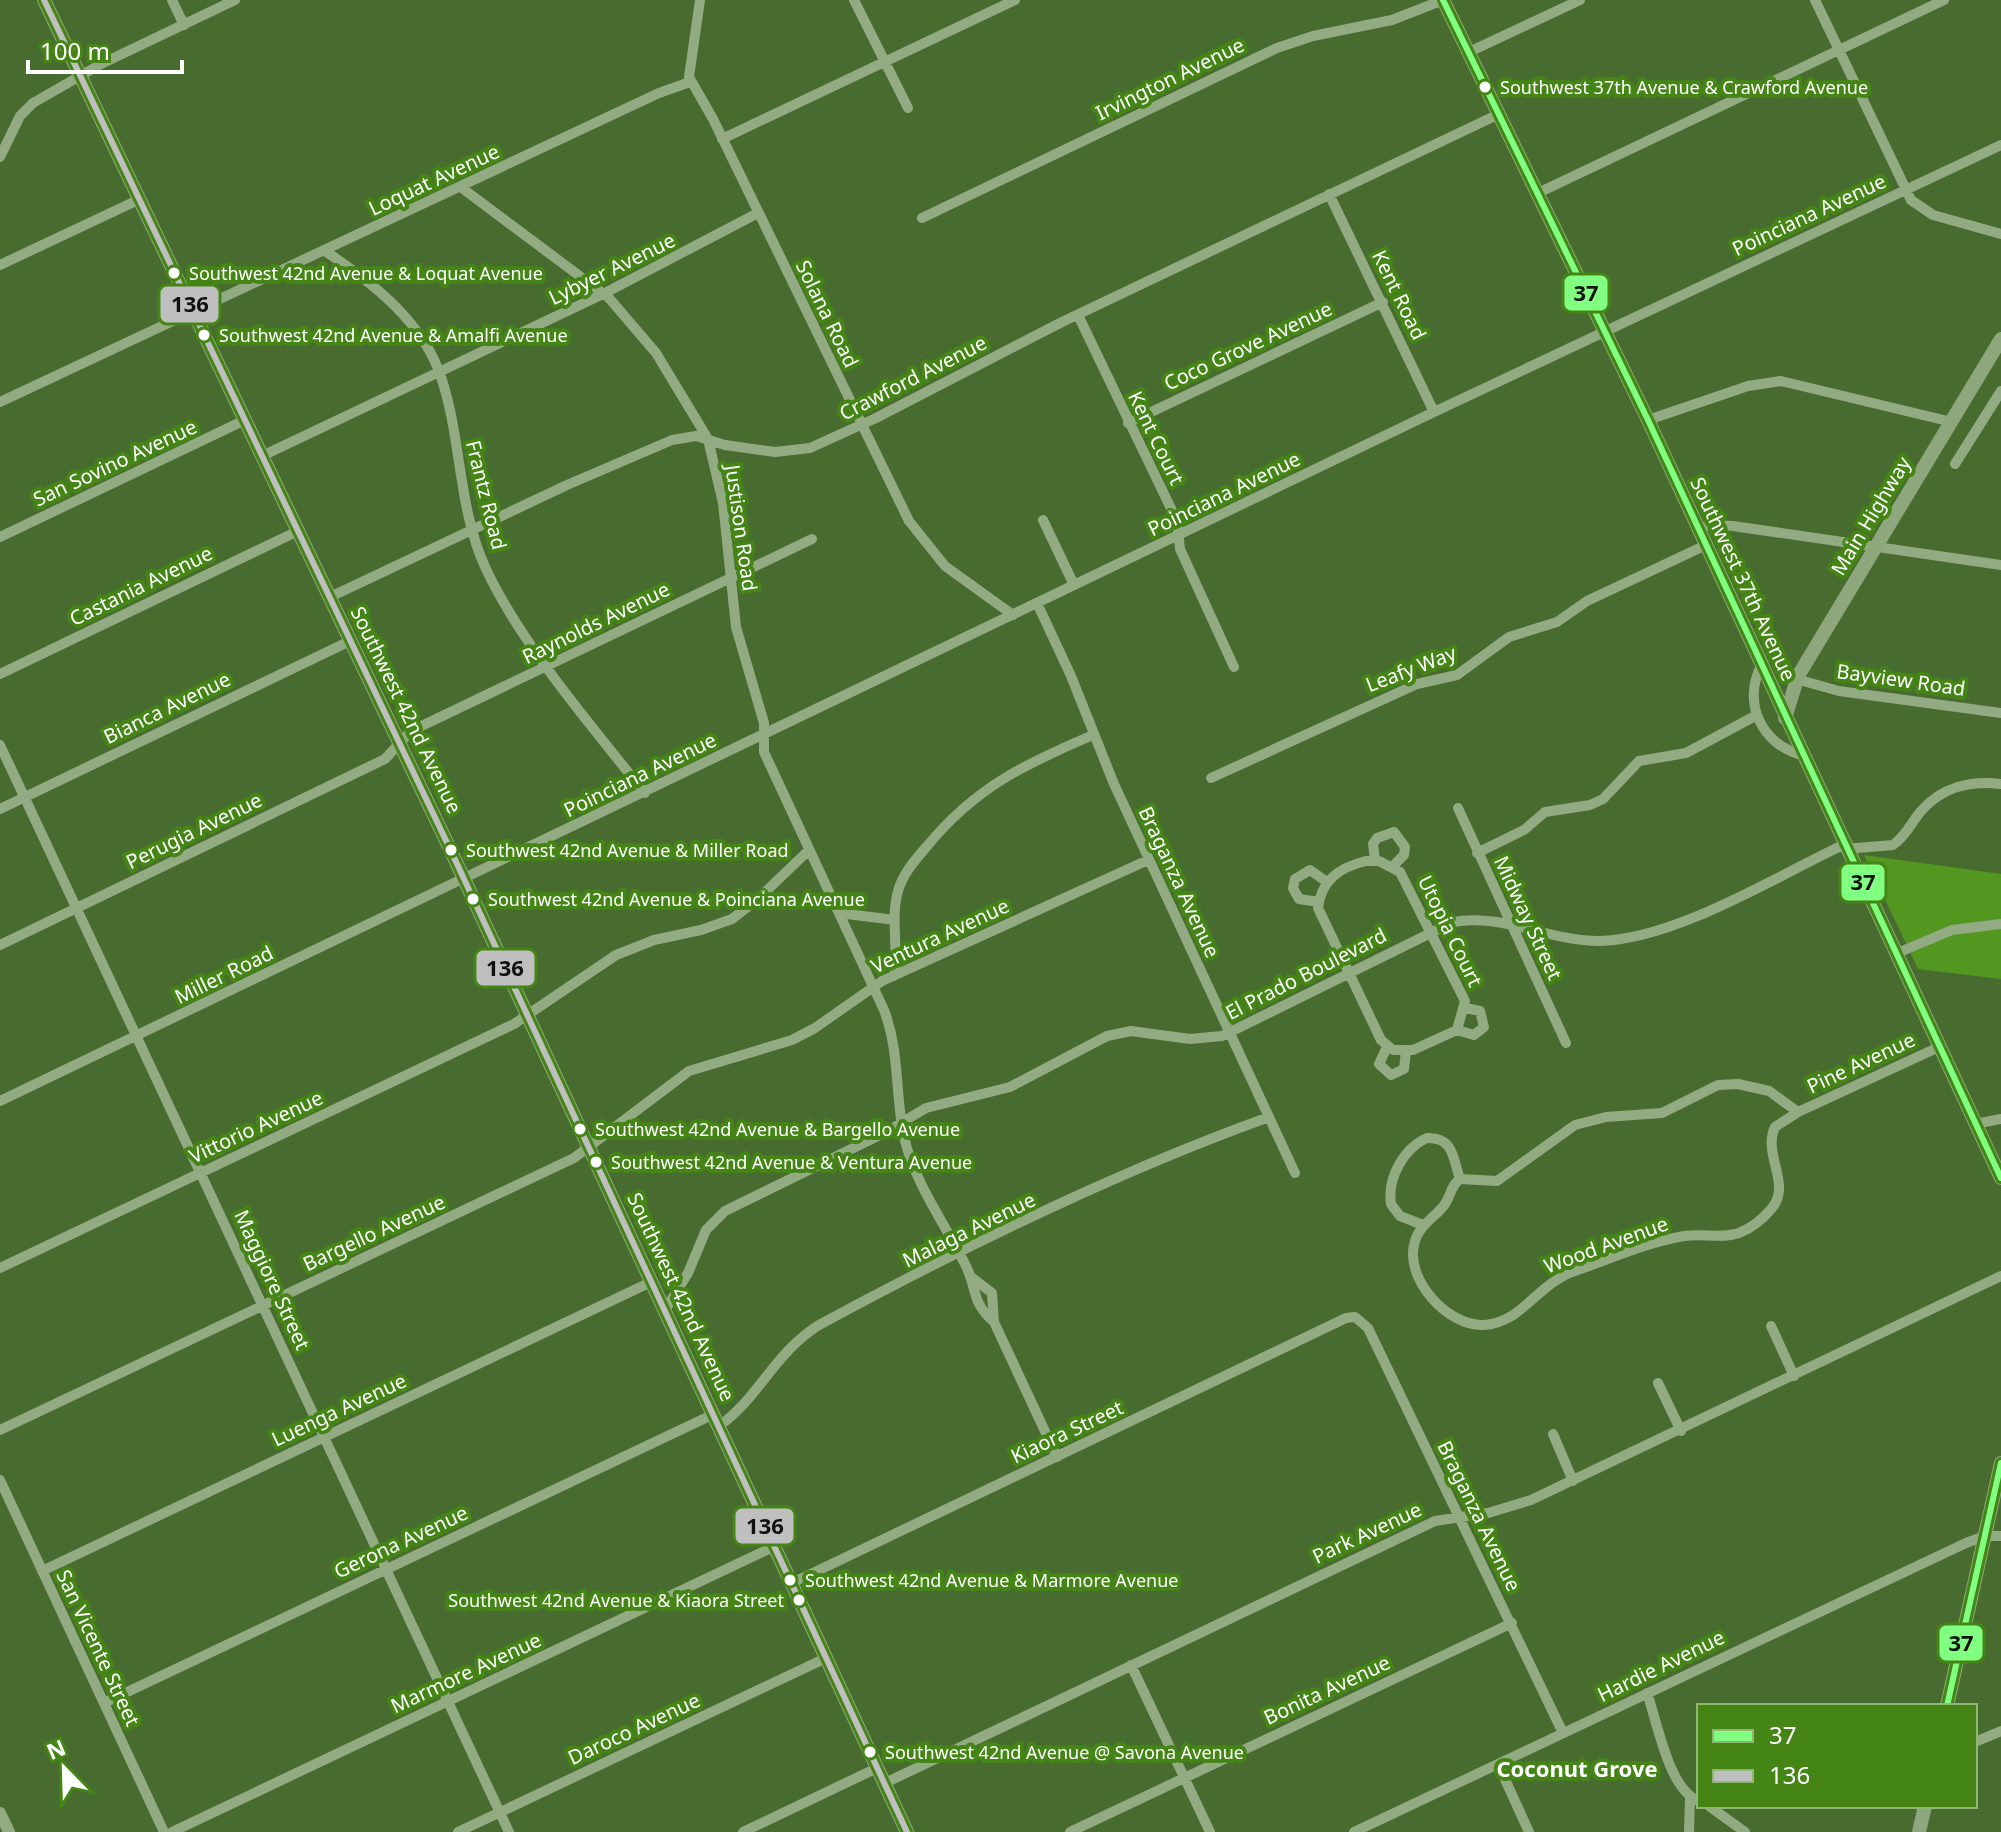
<svg xmlns="http://www.w3.org/2000/svg" width="2001" height="1832" font-family="'Noto Sans',sans-serif">
<style>
.green{fill:#539721}
.lines{fill:none;stroke-linecap:round;stroke-linejoin:round}
.minor{stroke:#93ab82;stroke-width:10}
.tertiary{stroke:#93ab82;stroke-width:12}
.secondary{stroke:#8ea77c;stroke-width:14}
.bus-1-casing{stroke:#448516;stroke-width:12}
.bus-2-casing{stroke:#448516;stroke-width:12}
.bus-1{stroke:#80ff80;stroke-width:6}
.bus-2{stroke:#bfbfbf;stroke-width:6}
.bus-dot{fill:#fff;stroke:#448516;stroke-width:3}
.labels{text-anchor:middle;stroke-width:8;stroke-linejoin:round;paint-order:stroke}
.bus-label{font-size:18px;fill:#fff;stroke:#448516;text-anchor:start}
.street-label{font-size:20px;fill:#fff;stroke:#448516}
.neighbourhood-label{font-size:22px;font-weight:bold;fill:#fff;stroke:#448516}
.line-badge{stroke:#448516;stroke-width:3}
.pale-badge-label{font-size:22px;text-anchor:middle;font-weight:bold;fill:#111}
</style>
<rect width="100%" height="100%" fill="#486c2f"/>
<path class="green" d="M1864,855L2001,874V979L1918,969Z"/>
<g class="lines">
<path class="minor" d="M172,0L184,25
M700,0L689,77L713,119L909,521L945,566L1013,615
M854,0L908,108
M1815,0L1911,200L1933,215L2001,234
M1469,52L1580,0
M722,139L1015,0
M0,157L20,116L33,103L101,64L235,0
M462,188L609,298L656,353L708,439L723,503L736,627L764,723V752L884,1010C900,1052 895,1095 904,1137C915,1184 944,1222 965,1264C978,1289 970,1301 994,1322L992,1293L971,1277
M1538,193L1944,0
M1329,194L1434,412
M922,218L1277,48L1313,36L1392,20L1443,0
M325,251C373,283 424,322 442,380C462,442 458,509 486,569C521,644 593,728 645,793
M0,265L138,200
M1078,315L1177,521L1180,549L1234,667
M0,402L659,93L690,82
M1648,420L1748,386L1781,381L1952,422
M1128,423L1383,302
M262,456L603,294L758,213
M1955,464L2001,391
M1043,520L1074,585
M1698,529L1709,525L1733,526L2001,565
M0,537L245,420
M330,597L567,485L672,440L696,436L725,445L775,452L810,448L876,418L1062,322L1499,114
M1037,603L1071,676L1114,784L1295,1173
M1761,666C1742,703 1762,745 1802,755
M0,674L298,531
M1796,679L1839,691L2001,713
M0,745L509,1832
M1211,778L1417,684L1457,675L1509,637L1557,622L1587,601L1706,545
M1458,808L1566,1043
M0,809L350,641
M1845,849L1893,845C1906,836 1911,823 1921,811C1942,787 1971,780 2001,784
M1477,853L1524,830L1545,812L1590,805L1603,799L1639,761L1686,753L1757,715
M1375,860L1373,844L1377,838L1394,832L1405,847L1404,855L1393,866
M1366,861H1379L1400,872L1465,1001L1457,1030L1413,1050H1393L1381,1040L1318,908C1321,880 1340,867 1366,861Z
M1319,902L1299,899L1293,888L1295,879L1310,870L1327,882
M839,913L895,920
M0,945L385,759L411,731L812,539
M1895,954L1952,930L2001,924
M894,976C899,948 890,919 898,891C903,873 916,859 928,845C976,787 1025,764 1093,735
M1457,1030L1474,1035L1484,1027L1480,1011L1465,1008
M1387,1047L1379,1064L1391,1075L1404,1069L1406,1051
M0,1101L1434,412L2001,145
M1975,1124L2001,1119
M1460,1179C1451,1185 1451,1195 1445,1204C1435,1218 1420,1224 1415,1241C1403,1278 1447,1326 1483,1325C1523,1323 1536,1284 1575,1271C1610,1259 1648,1242 1684,1236C1702,1233 1722,1239 1739,1233C1752,1228 1763,1219 1772,1208C1792,1184 1762,1154 1775,1127L1798,1112L1939,1047
M1460,1179L1497,1181L1575,1125L1606,1117L1662,1113L1718,1085L1738,1084L1769,1091L1798,1112
M1423,1225L1400,1216L1391,1204C1387,1178 1404,1148 1427,1138C1454,1137 1453,1159 1460,1179
M0,1268L514,1024L616,955L654,940L701,930L732,919L759,898L808,851
M665,1310L688,1273L706,1230L725,1211L886,1132L926,1108L1010,1087L1107,1036L1131,1031L1190,1039L1222,1036L1453,922C1504,913 1548,941 1599,941C1674,940 1775,877 1843,845
M994,1322L1057,1457
M1771,1326L1794,1376
M1658,1383L1681,1431
M719,1426C759,1398 774,1353 819,1325C963,1247 1116,1172 1269,1117
M0,1430L574,1158L689,1071L792,1040L815,1028L882,981L1148,860
M1553,1434L1573,1481
M0,1480L164,1832
M42,1571L651,1282
M792,1583L1346,1318L1355,1317L1368,1328L1563,1733
M1131,1665L1210,1832
M1647,1693C1657,1721 1669,1791 1699,1801
M104,1703L714,1414
M1975,1742L2001,1731
M1498,1764L1529,1832
M885,1783L1435,1521L1488,1513L1531,1500L2001,1276
M1709,1806L1745,1832
M172,1832L775,1546
M458,1832L826,1658
M743,1832L877,1768
M1070,1832L1512,1623
M1354,1832L1966,1543L1985,1536H2001
M1689,1832L1690,1798"/>
<path class="tertiary" d="M0,1813L9,1832"/>
<path class="secondary" d="M44,0L451,851L907,1832
M1443,0L1648,420L2001,1178
M1785,718L1798,676L2001,339
M1947,1706L2001,1463
M1919,1832L1925,1806"/>
<g class="bus-1-casing">
<path id="bus-1" d="M1443,0L1648,420L2001,1178
M1947,1706L2001,1463"/>
</g>
<g class="bus-2-casing">
<path id="bus-2" d="M44,0L451,851L907,1832"/>
</g>
<use href="#bus-1" class="bus-1"/>
<use href="#bus-2" class="bus-2"/>
</g>
<g class="bus-dot">
<circle cx="1485" cy="87" r="7"/>
<circle cx="174" cy="273" r="7"/>
<circle cx="204" cy="335" r="7"/>
<circle cx="451" cy="850" r="7"/>
<circle cx="473" cy="899" r="7"/>
<circle cx="580" cy="1129" r="7"/>
<circle cx="596" cy="1162" r="7"/>
<circle cx="790" cy="1580" r="7"/>
<circle cx="799" cy="1600" r="7"/>
<circle cx="870" cy="1752" r="7"/>
</g>
<g class="labels">
<g class="bus-label">
<text x="1500" y="94">Southwest 37th Avenue &amp; Crawford Avenue</text>
<text x="189" y="280">Southwest 42nd Avenue &amp; Loquat Avenue</text>
<text x="219" y="342">Southwest 42nd Avenue &amp; Amalfi Avenue</text>
<text x="466" y="857">Southwest 42nd Avenue &amp; Miller Road</text>
<text x="488" y="906">Southwest 42nd Avenue &amp; Poinciana Avenue</text>
<text x="595" y="1136">Southwest 42nd Avenue &amp; Bargello Avenue</text>
<text x="611" y="1169">Southwest 42nd Avenue &amp; Ventura Avenue</text>
<text x="805" y="1587">Southwest 42nd Avenue &amp; Marmore Avenue</text>
<text x="784" y="1607" text-anchor="end">Southwest 42nd Avenue &amp; Kiaora Street</text>
<text x="885" y="1759">Southwest 42nd Avenue @ Savona Avenue</text>
</g>
<g class="street-label">
<text transform="translate(1170 79) rotate(-26)" y="7">Irvington Avenue</text>
<text transform="translate(434 180) rotate(-25)" y="7">Loquat Avenue</text>
<text transform="translate(1809 215) rotate(-25)" y="7">Poinciana Avenue</text>
<text transform="translate(612 269) rotate(-26)" y="7">Lybyer Avenue</text>
<text transform="translate(1399 295) rotate(64)" y="7">Kent Road</text>
<text transform="translate(827 314) rotate(64)" y="7">Solana Road</text>
<text transform="translate(1248 346) rotate(-25)" y="7">Coco Grove Avenue</text>
<text transform="translate(913 378) rotate(-27)" y="7">Crawford Avenue</text>
<text transform="translate(1156 438) rotate(64)" y="7">Kent Court</text>
<text transform="translate(115 463) rotate(-25)" y="7">San Sovino Avenue</text>
<text transform="translate(1224 494) rotate(-26)" y="7">Poinciana Avenue</text>
<text transform="translate(486 495) rotate(76)" y="7">Frantz Road</text>
<text transform="translate(1871 516) rotate(-59)" y="7">Main Highway</text>
<text transform="translate(741 528) rotate(82)" y="7">Justison Road</text>
<text transform="translate(1743 579) rotate(65)" y="7">Southwest 37th Avenue</text>
<text transform="translate(141 586) rotate(-26)" y="7">Castania Avenue</text>
<text transform="translate(596 623) rotate(-26)" y="7">Raynolds Avenue</text>
<text transform="translate(1411 669) rotate(-21)" y="7">Leafy Way</text>
<text transform="translate(1901 680) rotate(8)" y="7">Bayview Road</text>
<text transform="translate(167 708) rotate(-26)" y="7">Bianca Avenue</text>
<text transform="translate(406 710) rotate(64)" y="7">Southwest 42nd Avenue</text>
<text transform="translate(640 775) rotate(-26)" y="7">Poinciana Avenue</text>
<text transform="translate(194 831) rotate(-26)" y="7">Perugia Avenue</text>
<text transform="translate(1179 882) rotate(65)" y="7">Braganza Avenue</text>
<text transform="translate(1528 918) rotate(65)" y="7">Midway Street</text>
<text transform="translate(1450 931) rotate(64)" y="7">Utopia Court</text>
<text transform="translate(940 936) rotate(-25)" y="7">Ventura Avenue</text>
<text transform="translate(1306 974) rotate(-27)" y="7">El Prado Boulevard</text>
<text transform="translate(224 975) rotate(-26)" y="7">Miller Road</text>
<text transform="translate(1861 1063) rotate(-25)" y="7">Pine Avenue</text>
<text transform="translate(256 1127) rotate(-25)" y="7">Vittorio Avenue</text>
<text transform="translate(969 1230) rotate(-26)" y="7">Malaga Avenue</text>
<text transform="translate(374 1233) rotate(-25)" y="7">Bargello Avenue</text>
<text transform="translate(1606 1245) rotate(-20)" y="7">Wood Avenue</text>
<text transform="translate(272 1280) rotate(65)" y="7">Maggiore Street</text>
<text transform="translate(681 1297) rotate(65)" y="7">Southwest 42nd Avenue</text>
<text transform="translate(339 1410) rotate(-25)" y="7">Luenga Avenue</text>
<text transform="translate(1067 1432) rotate(-25)" y="7">Kiaora Street</text>
<text transform="translate(1479 1516) rotate(64)" y="7">Braganza Avenue</text>
<text transform="translate(1367 1533) rotate(-25)" y="7">Park Avenue</text>
<text transform="translate(401 1542) rotate(-25)" y="7">Gerona Avenue</text>
<text transform="translate(98 1648) rotate(65)" y="7">San Vicente Street</text>
<text transform="translate(1661 1666) rotate(-26)" y="7">Hardie Avenue</text>
<text transform="translate(466 1673) rotate(-25)" y="7">Marmore Avenue</text>
<text transform="translate(1327 1690) rotate(-25)" y="7">Bonita Avenue</text>
<text transform="translate(634 1729) rotate(-25)" y="7">Daroco Avenue</text>
</g>
<g class="neighbourhood-label">
<text x="1577" y="1777">Coconut Grove</text>
</g>
</g>
<g class="line-badge">
<rect x="1563" y="274" width="46" height="38" rx="8" fill="#80ff80"/>
<rect x="159" y="285" width="61" height="39" rx="8" fill="#bfbfbf"/>
<rect x="1840" y="863" width="46" height="39" rx="8" fill="#80ff80"/>
<rect x="475" y="949" width="61" height="38" rx="8" fill="#bfbfbf"/>
<rect x="734" y="1507" width="61" height="38" rx="8" fill="#bfbfbf"/>
<rect x="1938" y="1624" width="46" height="38" rx="8" fill="#80ff80"/>
</g>
<g class="pale-badge-label">
<text x="1586" y="301">37</text>
<text x="190" y="312">136</text>
<text x="1863" y="890">37</text>
<text x="505" y="976">136</text>
<text x="765" y="1534">136</text>
<text x="1961" y="1651">37</text>
</g>
<rect x="1697" y="1704" width="280" height="104" fill="#448516" stroke="#8fb673" stroke-width="2"/>
<rect x="1713" y="1730" width="40" height="12" fill="#80ff80" stroke="#8fb673" stroke-width="2"/>
<text x="1769" y="1744" font-size="24" fill="#ffffff">37</text>
<rect x="1713" y="1770" width="40" height="12" fill="#bfbfbf" stroke="#8fb673" stroke-width="2"/>
<text x="1769" y="1784" font-size="24" fill="#ffffff">136</text>
<g transform="translate(64 1768) rotate(337)" stroke="#448516" stroke-width="6" paint-order="stroke">
<path d="M0-6L14 30L0 20L-14 30Z" fill="#ffffff"/>
<text y="-12" font-size="22" font-weight="bold" text-anchor="middle" fill="#ffffff">N</text>
</g>
<path d="M28 60v12h154v-12" fill="none" stroke="#ffffff" stroke-width="4"/>
<text x="40" y="60" font-size="24" fill="#ffffff" stroke="#448516" stroke-width="6" paint-order="stroke">100 m</text>
</svg>
